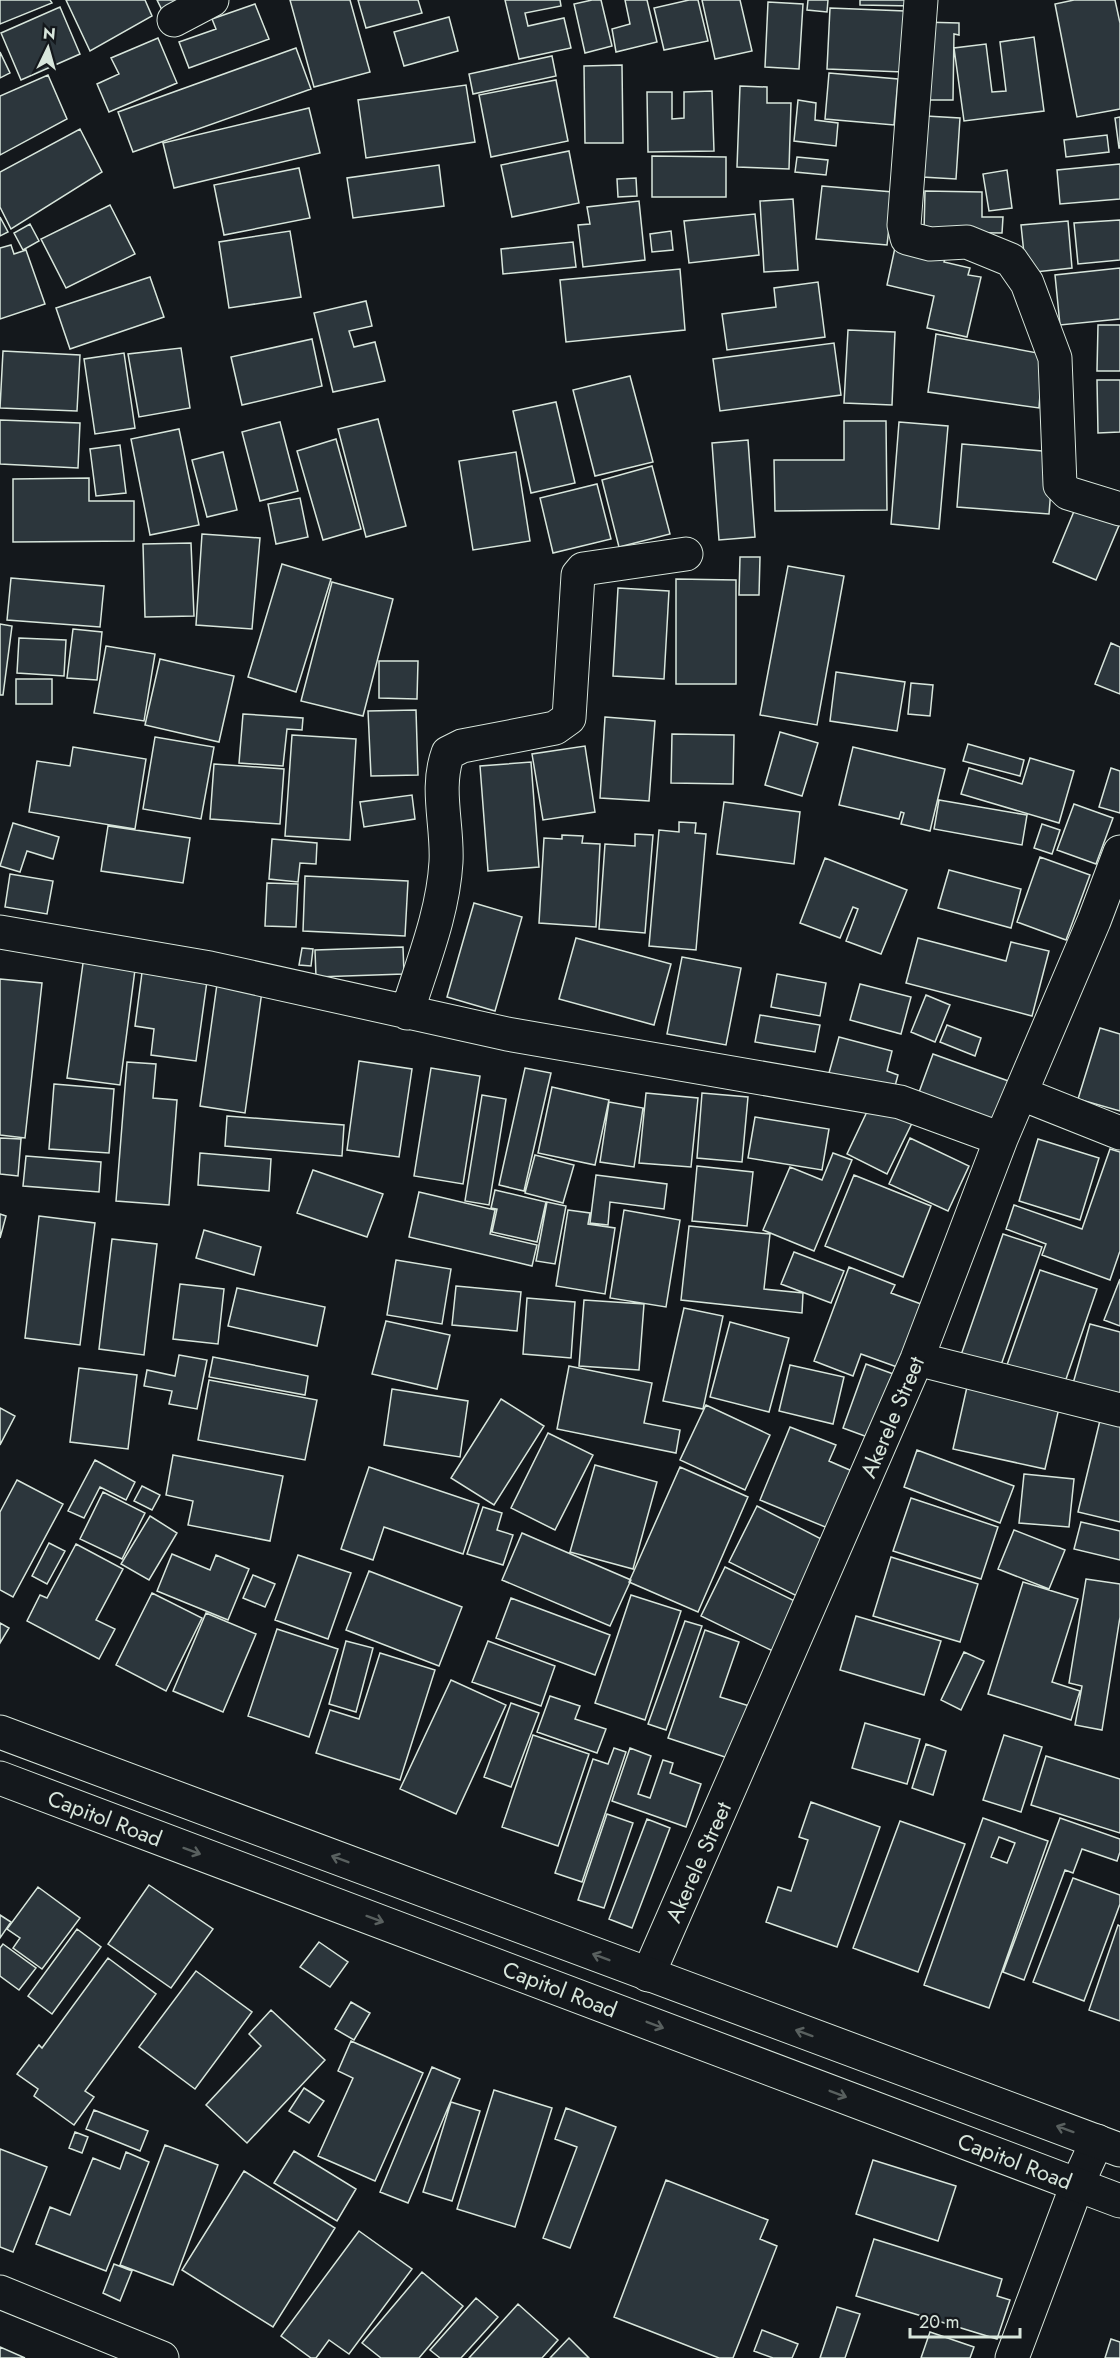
<svg xmlns="http://www.w3.org/2000/svg" width="1120" height="2358" font-family="Jost,sans-serif">
<style>
.building{fill:#2c363c;stroke:#d8e6dc;stroke-width:1.5;fill-rule:evenodd}
.lines{fill:none;stroke-linecap:round;stroke-linejoin:round}
.minor-casing{stroke:#d8e6dc;stroke-width:35}
.major-casing{stroke:#d8e6dc;stroke-width:35}
.minor{stroke:#14181c;stroke-width:33}
.major{stroke:#14181c;stroke-width:33}
.oneway{stroke:#59605f}
.labels{text-anchor:middle;stroke-width:4.5;stroke-linejoin:round;paint-order:stroke}
.street-label{font-size:22px;fill:#d8e6dc;stroke:#14181c}
</style>
<rect width="100%" height="100%" fill="#14181c"/>
<path class="building" d="M0,0H50L52,3L0,24Z
M66,0H145L152,16L90,51Z
M157,0H204L166,18Z
M290,0H350L370,72L314,87Z
M358,0H418L422,13L366,28Z
M505,0H560L561,6L525,13L528,26L564,18L571,48L519,59Z
M592,0H601L612,46L585,53L574,4Z
M625,0H647L657,42L616,52L612,29L630,24Z
M689,0H698L708,41L664,50L654,8Z
M702,0H740L752,51L715,59Z
M808,0H828L827,12L807,10Z
M860,0H913V6L860,5Z
M1074,0H1115L1120,23V109L1077,117L1055,4Z
M768,2L803,4L799,69L765,67Z
M255,4L269,39L189,68L179,42L216,29L212,19Z
M60,7L80,54L21,80L1,33Z
M830,8L905,11L903,72L827,69Z
M449,17L458,51L404,66L394,32Z
M921,22L959,23V35L954,34L953,100H921Z
M1034,37L1044,111L964,121L954,48L986,44L992,92L1006,91L1000,42Z
M158,38L177,83L109,112L97,84L119,74L111,58Z
M296,48L311,89L133,152L118,112Z
M0,52L10,73L0,78Z
M552,56L556,76L473,94L469,74Z
M622,65L623,143H585L584,66Z
M829,73L898,79L894,125L825,119Z
M48,75L67,119L0,155V96Z
M556,80L568,141L491,157L479,95Z
M466,85L475,142L366,158L358,100Z
M740,86L767,87V103H791L789,169L737,167Z
M712,91L714,151L648,152L647,92H672V119L684,118V92Z
M798,100L816,103L815,120L838,123L836,146L794,141Z
M309,108L320,153L174,188L163,143Z
M926,116L960,118L956,179L922,177Z
M1120,117V148H1119L1115,118Z
M80,129L102,172L11,229L0,207V172Z
M1107,135L1109,152L1066,157L1064,140Z
M569,151L579,203L512,217L501,165Z
M652,156L726,157V197H652Z
M797,157L828,160L826,175L795,172Z
M1120,164V199L1060,204L1057,170Z
M439,165L444,206L353,218L347,178Z
M299,168L310,218L224,235L214,185Z
M1007,170L1012,208L989,211L983,174Z
M636,178L637,196L618,197L617,179Z
M822,186L893,192L887,245L816,239Z
M925,191L982,192V217H1003L1002,233L924,232Z
M793,199L798,270L764,272L760,201Z
M639,201L645,260L583,267L578,225L590,224L587,207Z
M110,205L135,254L66,288L41,239Z
M755,214L759,255L689,263L684,221Z
M0,217L8,232L0,236Z
M1120,220V260L1078,264L1074,223Z
M1068,221L1072,268L1026,273L1021,225Z
M30,224L39,241L23,250L14,233Z
M290,231L301,297L229,308L219,242Z
M671,231L673,250L652,252L650,234Z
M573,242L576,267L503,274L501,249Z
M896,243L946,254L944,262L970,268L968,275L981,277L967,337L927,328L934,296L887,285Z
M11,245L14,254L26,250L45,304L0,319V248Z
M1120,268V319L1060,325L1055,275Z
M680,269L685,330L566,342L560,280Z
M150,277L164,317L70,349L56,308Z
M818,282L825,337L727,350L722,314L776,307L774,288Z
M366,301L372,326L349,331L354,347L375,342L385,381L333,392L314,313Z
M1098,325H1120V371H1097Z
M848,330L895,332L892,405L844,403Z
M936,334L1043,354L1039,408L928,392Z
M312,339L322,386L242,405L231,357Z
M834,343L841,395L720,411L713,359Z
M181,348L190,408L139,417L128,354Z
M3,351L80,355L77,411L0,408Z
M124,353L135,428L95,434L84,359Z
M630,376L653,462L595,476L573,390Z
M1097,380H1120V432L1098,433Z
M556,402L575,483L531,493L513,411Z
M378,419L406,526L366,537L338,429Z
M0,420L80,423L78,468L0,464Z
M844,421H886L887,510L775,511L774,460H844Z
M280,422L298,491L260,501L242,432Z
M899,422L948,426L939,529L891,524Z
M179,429L199,525L150,535L131,439Z
M336,439L361,529L323,540L297,451Z
M748,440L755,537L719,540L712,443Z
M962,444L1054,452L1049,514L957,507Z
M120,445L126,493L96,496L90,449Z
M223,452L237,510L207,517L192,460Z
M516,452L530,541L473,550L459,461Z
M652,466L670,534L619,547L602,480Z
M89,478V501H134V541L13,542V479Z
M597,484L611,539L553,553L540,498Z
M300,498L308,537L276,544L268,504Z
M1077,504L1120,523L1096,580L1053,562Z
M202,534L260,538L252,629L196,625Z
M191,543L194,616L145,617L143,544Z
M740,557H760L759,595H739Z
M282,564L331,579L296,692L248,677Z
M788,566L844,576L817,725L760,715Z
M11,578L104,586L100,627L7,620Z
M676,579L736,580V684H676Z
M332,582L393,599L363,716L301,701Z
M618,588L669,591L664,679L613,676Z
M0,624L12,626L3,695H0Z
M73,629L102,632L97,680L67,678Z
M19,638L66,640L64,676L17,673Z
M1111,643L1120,647V694L1095,684Z
M106,646L155,654L144,721L94,713Z
M160,659L234,676L219,742L145,725Z
M379,661H418L417,699L379,698Z
M836,672L905,682L897,731L830,721Z
M16,679H52V704H16Z
M911,683L933,685L930,716L908,714Z
M416,710L418,775L371,776L368,711Z
M243,714L303,718L302,730L287,729L283,766L239,763Z
M605,717L655,721L649,801L600,798Z
M780,732L818,743L802,796L765,785Z
M672,734L734,735L733,784L671,783Z
M292,735L356,739L350,840L285,836Z
M155,737L214,747L201,819L143,809Z
M968,744L1024,760L1020,776L963,761Z
M585,746L595,812L543,820L532,754Z
M73,747L146,759L135,829L29,812L37,761L70,766Z
M853,747L945,769L930,831L901,824L904,813L901,812L899,819L839,805Z
M1030,758L1074,771L1059,823L961,794L969,768L1022,784Z
M531,762L539,867L488,871L480,766Z
M214,764L284,769L280,824L210,819Z
M1111,768L1120,771V813L1099,807Z
M412,795L415,819L364,827L360,802Z
M939,800L1027,815L1022,845L934,829Z
M724,802L800,812L794,864L717,854Z
M1074,804L1113,818L1096,864L1057,850Z
M679,822L696,823L695,833L706,834L696,950L649,946L659,830L679,832Z
M13,823L59,837L53,859L27,851L20,872L0,866Z
M1042,824L1060,830L1052,854L1034,848Z
M108,826L190,838L183,883L101,871Z
M635,834L653,835L645,933L599,929L605,844L635,846Z
M562,835L583,836L582,843L600,844L596,927L539,923L544,838L562,839Z
M272,839L317,843L316,864L300,863L298,882L269,879Z
M1040,857L1090,875L1066,940L1017,922Z
M825,858L907,890L881,954L846,941L858,909L853,907L840,938L800,923Z
M949,870L1021,889L1011,928L938,908Z
M10,874L53,881L47,914L5,907Z
M305,876L408,881L405,936L303,931Z
M267,883L298,884L296,927L265,926Z
M474,903L522,917L495,1011L447,997Z
M576,938L671,964L654,1025L559,999Z
M918,938L1006,961L1011,942L1049,951L1032,1016L906,983Z
M403,947L404,974L316,977L315,950Z
M302,948L313,949L311,966L299,965Z
M84,956L136,962L120,1085L67,1078Z
M682,957L741,968L726,1045L667,1034Z
M143,965L208,974L196,1061L151,1055L154,1029L135,1026Z
M777,974L826,983L820,1016L771,1007Z
M218,977L263,984L245,1113L200,1106Z
M0,979L42,983L25,1138L0,1135Z
M860,984L911,997L901,1034L850,1020Z
M926,995L950,1005L935,1042L911,1032Z
M760,1015L820,1025L815,1052L755,1042Z
M947,1025L981,1038L975,1056L940,1042Z
M1100,1028L1120,1034V1111L1078,1099Z
M839,1037L892,1051L887,1071L898,1075L892,1097L827,1080Z
M933,1054L1014,1083L999,1123L918,1095Z
M359,1061L412,1069L399,1157L347,1150Z
M127,1062L156,1064L153,1098L177,1100L169,1205L116,1201Z
M431,1068L480,1076L463,1184L414,1176Z
M525,1068L551,1073L524,1191L499,1185Z
M54,1084L114,1089L109,1153L49,1149Z
M552,1087L609,1100L595,1165L538,1153Z
M646,1093L698,1098L691,1167L639,1163Z
M702,1093L748,1097L742,1162L697,1158Z
M482,1095L506,1099L489,1205L465,1201Z
M873,1099L914,1119L887,1174L847,1154Z
M609,1102L643,1108L634,1167L600,1162Z
M227,1116L344,1125L342,1156L225,1146Z
M755,1117L829,1129L822,1170L748,1158Z
M0,1138L21,1139L18,1176L0,1174Z
M910,1138L969,1166L948,1211L889,1184Z
M1038,1139L1099,1158L1080,1220L1019,1201Z
M1110,1149L1120,1152V1251L1110,1280L1042,1255L1046,1244L1006,1229L1014,1205L1082,1229Z
M200,1153L271,1159L269,1191L198,1185Z
M833,1153L852,1160L814,1251L763,1230L790,1167L822,1180Z
M535,1155L574,1165L563,1203L525,1193Z
M26,1156L101,1162L99,1192L23,1186Z
M697,1166L753,1172L747,1226L692,1221Z
M313,1170L383,1194L367,1237L297,1213Z
M596,1175L667,1184L664,1209L610,1202L608,1225L590,1223Z
M854,1175L931,1206L903,1277L825,1246Z
M495,1190L546,1202L537,1242L492,1232L497,1209L491,1208Z
M419,1192L495,1210L490,1234L537,1245L532,1266L409,1237Z
M547,1202L566,1206L555,1264L536,1261Z
M568,1210L590,1213L588,1224L615,1228L605,1294L556,1286Z
M624,1210L680,1220L666,1307L610,1298Z
M0,1214L6,1216L0,1238Z
M39,1216L95,1223L80,1345L25,1338Z
M689,1226L770,1234L764,1289L803,1293L802,1313L681,1300Z
M204,1230L261,1247L254,1275L196,1258Z
M1003,1234L1042,1247L1000,1368L961,1355Z
M112,1239L157,1244L144,1355L99,1349Z
M794,1252L844,1271L831,1303L781,1284Z
M396,1260L451,1269L442,1324L387,1315Z
M849,1267L895,1285L891,1293L921,1304L897,1367L861,1354L853,1376L814,1361Z
M1040,1270L1097,1289L1064,1385L1007,1365Z
M1120,1279V1326L1104,1320Z
M180,1284L224,1289L218,1344L173,1339Z
M456,1286L521,1292L517,1331L452,1325Z
M237,1288L325,1307L317,1346L228,1326Z
M527,1298L575,1302L571,1358L523,1354Z
M584,1300L644,1304L639,1370L579,1366Z
M684,1308L723,1316L703,1409L663,1401Z
M386,1321L450,1335L437,1389L372,1374Z
M730,1322L789,1338L769,1412L710,1397Z
M1090,1324L1120,1332V1400L1072,1387Z
M179,1355L207,1360L197,1409L169,1404L172,1391L144,1386L147,1370L175,1376Z
M213,1357L308,1376L305,1395L209,1377Z
M866,1364L896,1375L873,1439L843,1428Z
M790,1365L844,1377L833,1424L779,1411Z
M569,1366L652,1383L644,1423L680,1430L676,1453L557,1429Z
M79,1368L137,1375L128,1449L70,1442Z
M209,1380L317,1400L305,1460L198,1440Z
M967,1387L1059,1408L1045,1469L953,1449Z
M392,1389L468,1401L460,1457L384,1445Z
M501,1399L544,1426L494,1505L451,1478Z
M706,1405L770,1435L745,1490L680,1460Z
M0,1408L15,1416L0,1445Z
M1102,1412L1120,1416V1522L1078,1512Z
M790,1427L836,1445L829,1461L859,1474L835,1531L760,1500Z
M548,1433L593,1455L555,1530L511,1508Z
M917,1450L1014,1486L1000,1523L904,1487Z
M173,1455L283,1476L270,1541L188,1525L193,1501L166,1495Z
M95,1460L135,1482L126,1500L100,1487L84,1518L68,1511Z
M595,1465L657,1482L633,1569L570,1552Z
M369,1467L479,1504L463,1554L384,1527L373,1560L341,1549Z
M680,1467L748,1497L698,1612L629,1582Z
M1024,1474L1074,1479L1069,1527L1019,1523Z
M17,1480L63,1504L13,1597L0,1590V1512Z
M142,1486L160,1495L152,1510L134,1501Z
M103,1492L145,1513L122,1559L80,1539Z
M911,1498L998,1527L981,1579L893,1551Z
M757,1506L831,1544L803,1599L729,1562Z
M483,1507L502,1513L497,1530L513,1535L503,1565L467,1554Z
M150,1516L177,1533L149,1580L121,1564Z
M1081,1522L1120,1531V1560L1074,1549Z
M1014,1530L1065,1550L1049,1589L998,1569Z
M522,1533L631,1580L610,1626L502,1580Z
M49,1543L65,1551L47,1584L32,1576Z
M76,1544L123,1569L96,1620L115,1629L99,1659L27,1621L40,1595L47,1598Z
M172,1554L210,1570L216,1555L249,1569L228,1620L157,1591Z
M298,1555L351,1573L328,1639L275,1620Z
M891,1557L978,1584L960,1642L873,1616Z
M725,1567L805,1606L781,1655L701,1616Z
M369,1571L462,1607L439,1666L346,1630Z
M253,1575L275,1584L265,1607L243,1598Z
M1086,1579L1120,1584V1617L1102,1730L1075,1725L1082,1686L1069,1683Z
M1023,1582L1078,1599L1052,1682L1080,1691L1071,1720L988,1694Z
M152,1593L202,1618L166,1691L116,1665Z
M631,1595L681,1611L645,1720L595,1703Z
M511,1598L610,1635L595,1675L496,1638Z
M206,1613L256,1634L223,1712L173,1691Z
M856,1616L941,1641L924,1695L840,1670Z
M685,1621L702,1626L666,1730L648,1724Z
M0,1623L9,1628L0,1643Z
M277,1629L338,1649L309,1737L248,1716Z
M705,1630L739,1642L720,1697L756,1708L737,1761L668,1738Z
M346,1641L373,1648L356,1712L329,1704Z
M488,1641L555,1666L541,1706L472,1682Z
M964,1652L984,1661L961,1710L941,1700Z
M380,1653L435,1670L400,1780L316,1753L330,1710L359,1719Z
M451,1680L506,1705L456,1814L400,1789Z
M550,1696L580,1706L575,1719L606,1729L597,1753L537,1732Z
M511,1703L539,1713L511,1787L484,1777Z
M865,1723L920,1739L907,1784L852,1768Z
M533,1735L589,1754L558,1846L502,1827Z
M1004,1735L1042,1747L1021,1812L983,1800Z
M926,1744L946,1751L933,1795L912,1788Z
M614,1748L626,1752L582,1882L555,1873L593,1759L608,1764Z
M630,1748L651,1756L638,1794L650,1798L663,1760L673,1763L670,1773L701,1784L686,1827L612,1801Z
M1046,1756L1120,1779V1833L1031,1805Z
M811,1802L880,1827L837,1947L766,1922L778,1887L791,1891L808,1840L799,1837Z
M607,1814L633,1823L604,1908L578,1900Z
M983,1818L1048,1841L989,2008L924,1985ZM999,1837L1015,1843L1007,1863L991,1857Z
M1060,1818L1120,1839V1852L1117,1861L1082,1849L1073,1873L1065,1870L1024,1980L1003,1972Z
M647,1819L670,1828L632,1928L609,1919Z
M900,1821L965,1844L918,1972L853,1948Z
M1073,1878L1120,1895V1904L1084,2001L1033,1982Z
M149,1885L213,1929L171,1988L108,1944Z
M38,1887L80,1918L42,1969L13,1948L20,1938L7,1929Z
M0,1915L11,1922L0,1938Z
M1118,1925L1120,1926V2021L1089,2010Z
M77,1929L101,1947L52,2014L28,1996Z
M319,1942L348,1962L330,1987L300,1967Z
M3,1944L36,1968L19,1990L0,1976V1948Z
M108,1958L156,1994L85,2091L94,2097L74,2125L34,2096L38,2089L17,2074L39,2045L42,2048Z
M196,1971L252,2012L195,2089L139,2047Z
M351,2002L370,2013L354,2040L335,2029Z
M271,2010L325,2060L247,2143L206,2105L261,2046L249,2034Z
M351,2041L423,2073L375,2181L318,2156L353,2078L338,2071Z
M432,2067L460,2079L408,2203L380,2192Z
M304,2088L324,2101L309,2123L289,2111Z
M494,2090L552,2108L515,2227L457,2209Z
M451,2102L480,2111L452,2201L423,2192Z
M566,2108L616,2127L570,2248L543,2238L577,2147L555,2139Z
M94,2110L148,2131L140,2151L86,2129Z
M75,2132L88,2137L82,2153L69,2148Z
M165,2145L218,2165L173,2285L120,2265Z
M0,2149L47,2167L13,2252L0,2247Z
M294,2151L356,2189L337,2221L274,2183Z
M126,2152L149,2162L106,2271L36,2244L50,2207L70,2215L93,2158L120,2169Z
M873,2160L956,2186L938,2241L856,2214Z
M244,2171L335,2228L273,2327L182,2270Z
M666,2180L768,2220L760,2239L777,2246L733,2358H719L614,2317Z
M359,2231L412,2269L349,2354L329,2340L316,2358H311L281,2336Z
M874,2239L1002,2279L997,2296L1010,2300L997,2339L856,2296Z
M114,2264L132,2271L120,2301L103,2293Z
M422,2272L463,2306L419,2358H381L362,2343Z
M476,2298L498,2317L461,2358H440L430,2350Z
M518,2304L558,2340L542,2358H469Z
M837,2307L860,2314L845,2358H820Z
M762,2330L798,2344L792,2358H773L754,2351Z
M930,2332L974,2347L970,2358H921Z
M569,2338L589,2358H550Z
M1111,2339L1120,2342V2358H1105Z
M0,2347L25,2358H0Z"/>
<g class="lines">
<g class="minor-casing">
<path id="minor" d="M921,0L904,225L907,238L930,244L967,242L1011,260L1027,283L1055,358L1060,485L1068,493L1120,509
M174,20L212,0
M0,932L210,968L507,1034L900,1102L1001,1139
M407,1013C422,964 443,914 446,862C448,826 435,788 448,753L462,746L555,728L569,718L578,575L583,569L686,554
M1022,1094L1120,1133
M917,1359L1120,1410
M648,1975L917,1359L1001,1139L1094,921L1120,852
M0,2292L162,2358
M1012,2358L1077,2185L1097,2141"/>
</g>
<g class="major-casing">
<path id="major" d="M0,1732L1120,2150
M0,1778L1120,2201"/>
</g>
<use href="#minor" class="minor"/>
<use href="#major" class="major"/>
</g>
<defs><path id="oneway-shaft" d="M-6 0H5M1.5-3L5.5 0L1.5 3" fill="none" stroke-width="1.6" stroke-linecap="round" stroke-linejoin="round" transform="scale(1.5)"/></defs>
<g class="oneway">
<use href="#oneway-shaft" transform="translate(192 1851) rotate(20)"/>
<use href="#oneway-shaft" transform="translate(340 1859) rotate(-159)"/>
<use href="#oneway-shaft" transform="translate(375 1919) rotate(20)"/>
<use href="#oneway-shaft" transform="translate(601 1957) rotate(-159)"/>
<use href="#oneway-shaft" transform="translate(655 2025) rotate(21)"/>
<use href="#oneway-shaft" transform="translate(804 2033) rotate(-160)"/>
<use href="#oneway-shaft" transform="translate(838 2094) rotate(21)"/>
<use href="#oneway-shaft" transform="translate(1065 2129) rotate(-160)"/>
</g>
<g class="labels">
<g class="street-label">
<text transform="translate(892 1417) rotate(-67)" y="8">Akerele Street</text>
<text transform="translate(105 1818) rotate(21)" y="8">Capitol Road</text>
<text transform="translate(698 1862) rotate(-66)" y="8">Akerele Street</text>
<text transform="translate(560 1989) rotate(21)" y="8">Capitol Road</text>
<text transform="translate(1015 2161) rotate(21)" y="8">Capitol Road</text>
</g>
</g>
<g transform="translate(48 48) rotate(5)" stroke="#14181c" stroke-width="4.5" paint-order="stroke">
<path d="M0-4.5L10 22L0 15L-10 22Z" fill="#d8e6dc"/>
<text y="-9" font-size="16" font-weight="bold" text-anchor="middle" fill="#d8e6dc">N</text>
</g>
<path d="M910 2328v9h110v-9" fill="none" stroke="#d8e6dc" stroke-width="3"/>
<text x="919" y="2328" font-size="18" fill="#d8e6dc" stroke="#14181c" stroke-width="4.5" paint-order="stroke">20 m</text>
</svg>
